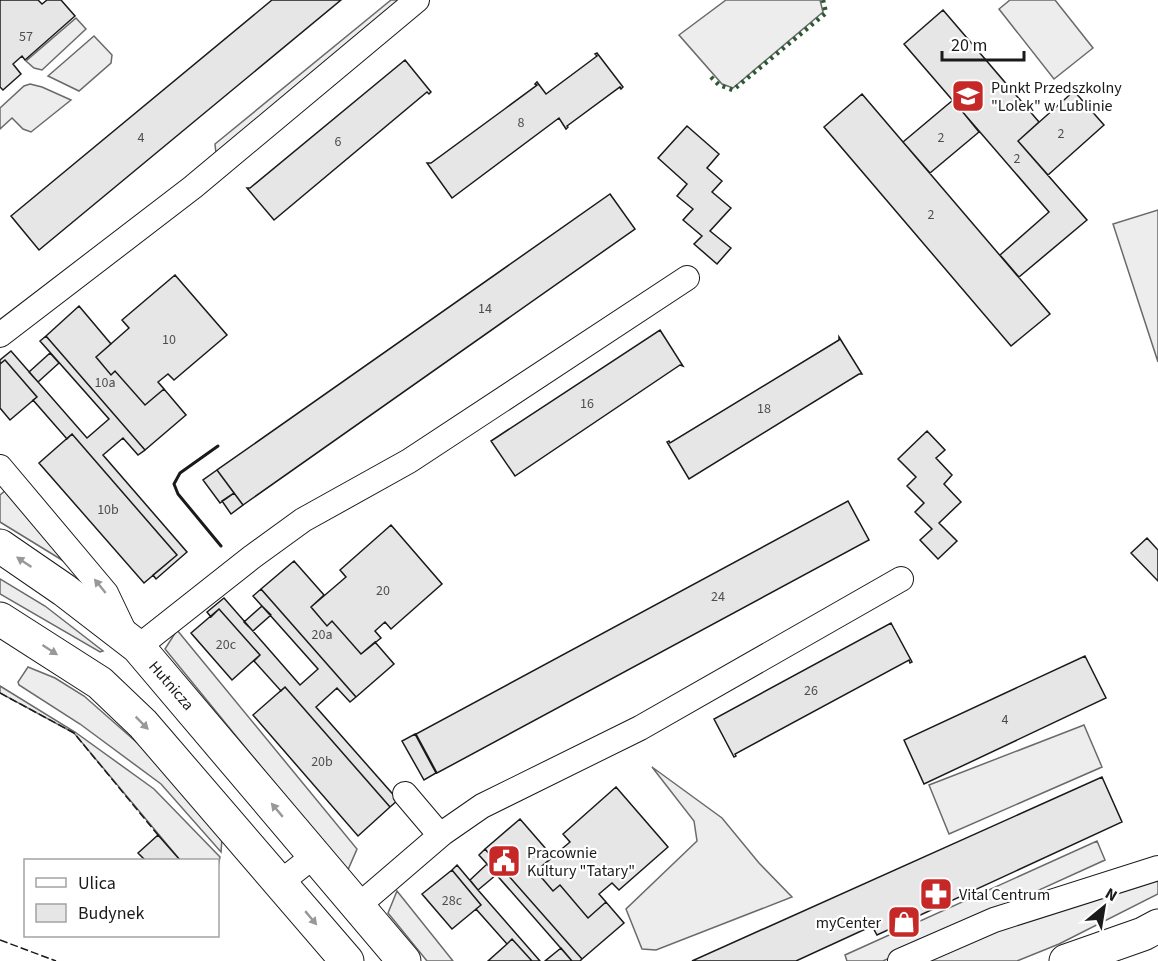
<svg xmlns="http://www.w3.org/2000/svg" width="1158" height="961" font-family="'Source Sans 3',sans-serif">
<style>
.built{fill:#ededed;stroke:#6a6a6a;stroke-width:1.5}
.building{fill:#e6e6e6;stroke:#1a1a1a;stroke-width:1.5}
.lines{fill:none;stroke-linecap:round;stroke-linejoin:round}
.street-casing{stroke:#1a1a1a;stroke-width:26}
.secondary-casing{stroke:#1a1a1a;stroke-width:35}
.street{stroke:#fff;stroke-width:24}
.secondary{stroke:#fff;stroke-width:33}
.hedge{stroke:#2b5a34;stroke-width:4.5;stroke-dasharray:3 4.5;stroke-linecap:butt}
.fence{stroke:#1a1a1a;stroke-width:1.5;stroke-dasharray:8 3;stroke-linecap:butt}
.wall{stroke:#1a1a1a;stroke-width:3}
.oneway{fill:#989898}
.labels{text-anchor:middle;stroke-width:4.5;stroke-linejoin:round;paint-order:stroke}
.number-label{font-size:14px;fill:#4d4d4d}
.poi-label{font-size:16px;fill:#1a1a1a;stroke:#fff;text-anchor:start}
.street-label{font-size:16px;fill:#1a1a1a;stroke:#fff}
</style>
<rect width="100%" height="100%" fill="#fff"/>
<path class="built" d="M391,0H412L217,163L215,144Z
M726,0H820L823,12L733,88L722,84L679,35Z
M1010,0H1055L1093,48L1054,79L999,9Z
M76,18L86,29L42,70L34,68L26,61Z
M94,36L112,55L111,63L79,91L48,76Z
M30,84L42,87L71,100L31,132L23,129L12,118L0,129V108L24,86Z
M1158,210V362L1113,224Z
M6,490L75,568L0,522V495Z
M0,579L45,606L103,651L100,652L0,594Z
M177,630L357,849L347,872L165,649Z
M28,667L55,678L84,696L142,747L222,838L221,852L161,784L80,724L19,685L18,682Z
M0,686L75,732L154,789L220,857L218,867V860H180L74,733L0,693Z
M1084,725L1102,767L949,834L929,785Z
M652,767L722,818L759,863L792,897L656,950L642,949L626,909L697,841L694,821Z
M1097,841L1105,860L883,961H847L845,955Z
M1158,878V894L1059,944L1017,961H929L983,935Z
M397,891L453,961H427L388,913Z"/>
<path class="building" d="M0,0H38L42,4L47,0H61L75,16L25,60L22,56L13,64L21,74L3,90L0,87Z
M272,0H341L39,250L11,216Z
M943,10L1039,122L1018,141L1087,220L1019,277L1000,255L1049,212L904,44Z
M597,53L623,87L621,89L620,87L567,126L568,127L566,129L559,118L452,198L427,163H431L506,108L537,85L535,84L537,82L546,94L597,56L595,54Z
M405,60L431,92L429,94L427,92L274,220L247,188H250Z
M1074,91L1104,125L1048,175L1018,141Z
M862,94L1050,314L1011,346L824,127Z
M953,100L979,132L930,173L903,142Z
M687,126L719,154L707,168L722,181L712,192L731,208L710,231L731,248L717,264L694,244L702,236L683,220L693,209L677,196L687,184L658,158Z
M610,194L635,229L243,505L217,470Z
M175,275L227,335L174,380L168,374L158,382L164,389L145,405L115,371L111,375L96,357L129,328L122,320Z
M79,306L111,344L96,357L111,375L115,371L145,405L164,389L186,415L145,450L46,336Z
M660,330L683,366L680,365L515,476L491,441Z
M46,336L145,450L138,455L123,438L103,455L187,552L156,579L153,575L177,555L72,434L67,439L33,400L37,397L5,360L0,364V360L11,351L87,438L109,419L40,341Z
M839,337L862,374H859L689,479L667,442L669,441L670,443L839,340Z
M50,353L59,363L38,382L29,372Z
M5,360L37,397L10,420L0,408V364Z
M927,431L945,450L936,458L952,475L944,484L961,502L939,523L957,541L938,559L920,540L932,529L915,512L924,503L907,486L916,477L898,459Z
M72,434L177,555L144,583L39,463Z
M217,470L234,493L220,503L203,480Z
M234,493L243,505L231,514L222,501Z
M848,501L869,540L437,773L416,734Z
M391,525L442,584L391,629L385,622L375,631L381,638L361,654L332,621L327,626L311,607L346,577L340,570Z
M1147,538L1158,550V581L1131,553Z
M294,561L324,595L311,607L327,626L332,621L361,654L375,642L394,664L356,697L261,589Z
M261,589L356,697L350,702L337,688L316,707L398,800L390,807L285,687L281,691L254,661L260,655L219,609L211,617L207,612L224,598L300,685L318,669L253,596Z
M262,606L271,615L253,631L244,622Z
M219,609L260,655L232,680L191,633Z
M891,623L912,662L910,663L909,660L735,754L736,756L734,757L714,719Z
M1085,656L1106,698L924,784L904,740Z
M285,687L390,807L358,836L253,715Z
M415,734L436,773L424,780L402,741Z
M1102,777L1122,822L877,935L872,926L796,961H692Z
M616,787L668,847L619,890L612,883L599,894L606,902L588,918L560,885L553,891L536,871L570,842L563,834Z
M520,819L553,857L536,871L553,891L560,885L588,918L606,902L624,923L582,959L485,849Z
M158,835L180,860H145L138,853Z
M485,849L582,959L580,961H572L487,864L479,855Z
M487,864L496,875L478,890L470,880Z
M457,865L478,890L540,961H532L512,939L507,944L476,909L481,905L452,870Z
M452,870L481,905L452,929L422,894Z
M512,939L532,961H488L507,944Z
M561,948L572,961H545Z"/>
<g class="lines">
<g class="street-casing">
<path id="street" d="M0,335L193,187L417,0
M0,467L106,593L126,635
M138,647L252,557L303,520L409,461L687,278
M405,794L433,827
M281,882L315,855
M358,906L443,833L482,806L640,728L901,579
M900,961L994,920L1158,868"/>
</g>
<g class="secondary-casing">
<path id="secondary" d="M0,546L64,590L138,647L404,961
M0,619L100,683L143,724L347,961
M1066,961L1143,934L1158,926"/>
</g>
<use href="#street" class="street"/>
<use href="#secondary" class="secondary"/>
<path class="hedge" d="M711,77L719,85L733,90L826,13L823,0"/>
<path class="fence" d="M0,693L74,733L158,835
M0,940L56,961"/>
<path class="wall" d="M218,446L180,473L174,484L178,494L221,546"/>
</g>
<defs><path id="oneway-solid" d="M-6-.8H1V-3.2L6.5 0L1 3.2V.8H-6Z" transform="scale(1.5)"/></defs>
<g class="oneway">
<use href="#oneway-solid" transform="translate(24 562) rotate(-146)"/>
<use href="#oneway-solid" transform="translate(100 586) rotate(-129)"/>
<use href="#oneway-solid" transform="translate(50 650) rotate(33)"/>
<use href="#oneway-solid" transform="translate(142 723) rotate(45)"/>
<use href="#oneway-solid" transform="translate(277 810) rotate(-130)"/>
<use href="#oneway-solid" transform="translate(311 918) rotate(50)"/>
</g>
<defs>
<g id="school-square" transform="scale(1.725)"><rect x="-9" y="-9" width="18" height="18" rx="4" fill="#c62828" stroke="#fff"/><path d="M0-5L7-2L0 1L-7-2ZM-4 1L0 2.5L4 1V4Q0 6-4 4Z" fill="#fff"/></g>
<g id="civic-square" transform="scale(1.725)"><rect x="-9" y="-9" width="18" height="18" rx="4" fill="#c62828" stroke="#fff"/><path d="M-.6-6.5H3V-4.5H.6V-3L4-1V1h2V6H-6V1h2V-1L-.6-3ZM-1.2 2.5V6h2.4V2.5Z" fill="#fff"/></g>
<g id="pharmacy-square" transform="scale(1.725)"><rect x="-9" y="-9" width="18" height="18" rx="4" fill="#c62828" stroke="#fff"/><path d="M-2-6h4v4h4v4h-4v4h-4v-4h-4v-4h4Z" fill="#fff"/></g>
<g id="shop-square" transform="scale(1.725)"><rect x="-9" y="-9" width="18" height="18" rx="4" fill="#c62828" stroke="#fff"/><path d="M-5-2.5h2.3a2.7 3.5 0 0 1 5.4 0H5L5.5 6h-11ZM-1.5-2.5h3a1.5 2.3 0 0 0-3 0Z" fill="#fff"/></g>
</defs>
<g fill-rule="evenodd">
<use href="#school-square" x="968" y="96"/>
<use href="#civic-square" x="504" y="861"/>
<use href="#pharmacy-square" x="936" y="894"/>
<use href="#shop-square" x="904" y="922"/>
</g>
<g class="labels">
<g class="number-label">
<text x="26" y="41">57</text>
<text x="521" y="127">8</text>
<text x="1061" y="138">2</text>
<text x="141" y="142">4</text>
<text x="941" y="142">2</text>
<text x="338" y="146">6</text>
<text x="1017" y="163">2</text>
<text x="931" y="219">2</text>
<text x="485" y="313">14</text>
<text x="169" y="344">10</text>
<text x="105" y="387">10a</text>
<text x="587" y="408">16</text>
<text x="764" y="413">18</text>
<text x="108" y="514">10b</text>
<text x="383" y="595">20</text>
<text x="718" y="601">24</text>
<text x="322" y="639">20a</text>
<text x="226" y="649">20c</text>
<text x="811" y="695">26</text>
<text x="1005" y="724">4</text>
<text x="322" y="766">20b</text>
<text x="452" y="905">28c</text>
</g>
<g class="poi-label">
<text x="991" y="93">Punkt Przedszkolny<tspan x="991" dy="18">"Lolek" w Lublinie</tspan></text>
<text x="527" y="858">Pracownie<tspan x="527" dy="18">Kultury "Tatary"</tspan></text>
<text x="959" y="900">Vital Centrum</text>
<text x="881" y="928" text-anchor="end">myCenter</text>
</g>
<g class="street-label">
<text transform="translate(172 685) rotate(49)" y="6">Hutnicza</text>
</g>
</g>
<rect x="24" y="859" width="195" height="78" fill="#ffffff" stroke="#a3a3a3" stroke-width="1.5"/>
<rect x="36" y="878" width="30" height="9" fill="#ffffff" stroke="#a3a3a3" stroke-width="1.5"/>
<text x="78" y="889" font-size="18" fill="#1a1a1a">Ulica</text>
<rect x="36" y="904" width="30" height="18" fill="#e6e6e6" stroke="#a3a3a3" stroke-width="1.5"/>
<text x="78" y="919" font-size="18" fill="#1a1a1a">Budynek</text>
<g transform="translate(1104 907) rotate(30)" stroke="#ffffff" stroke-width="4.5" paint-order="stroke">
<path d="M0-4.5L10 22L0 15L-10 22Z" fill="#1a1a1a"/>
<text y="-9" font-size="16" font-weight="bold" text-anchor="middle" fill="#1a1a1a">N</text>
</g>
<path d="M942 51v9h82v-9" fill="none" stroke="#1a1a1a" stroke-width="3"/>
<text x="951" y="51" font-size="18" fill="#1a1a1a" stroke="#ffffff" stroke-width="4.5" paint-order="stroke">20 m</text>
</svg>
